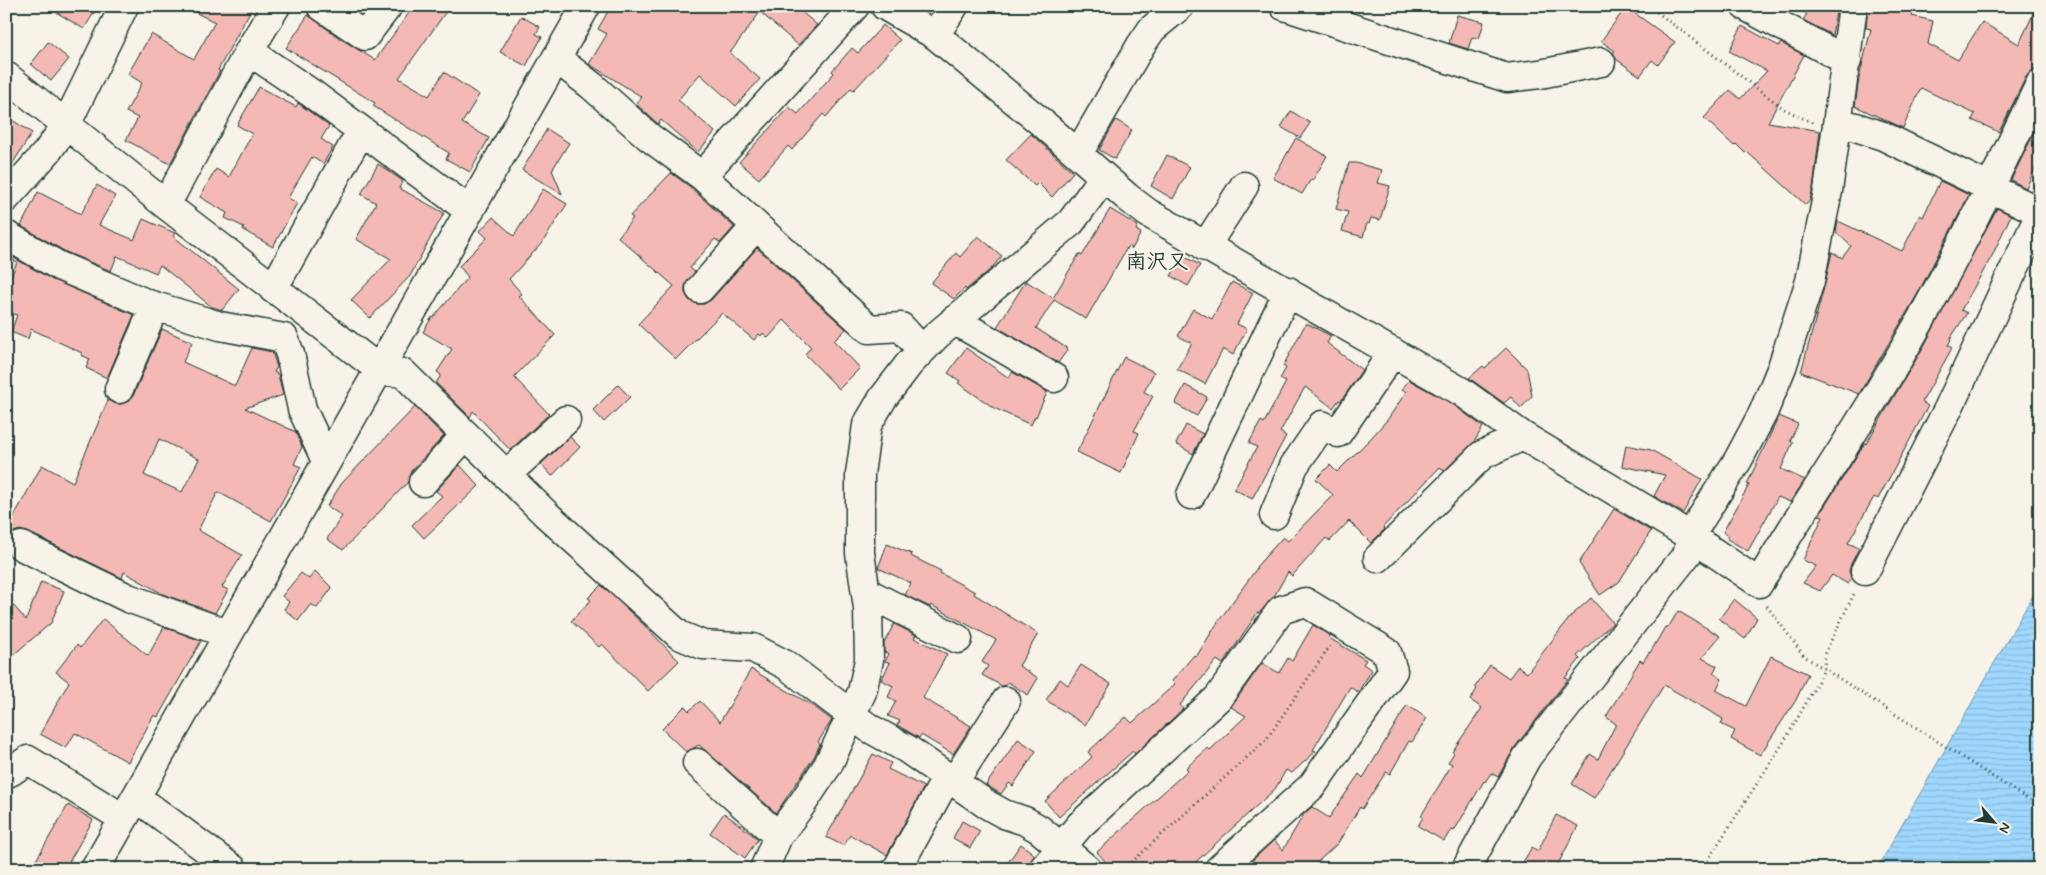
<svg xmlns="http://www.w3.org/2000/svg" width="2046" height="875" font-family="Mynerve,'Klee One',sans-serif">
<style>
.water{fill:url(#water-rules);stroke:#6c99ad}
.building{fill:#f4b9b5;stroke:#1f3d34;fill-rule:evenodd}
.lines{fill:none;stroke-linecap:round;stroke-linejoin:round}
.minor-casing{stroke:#1f3d34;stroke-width:31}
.path{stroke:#1f3d34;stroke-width:3;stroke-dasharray:1 4;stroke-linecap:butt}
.minor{stroke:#f7f3e8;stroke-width:28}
.labels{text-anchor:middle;stroke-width:4;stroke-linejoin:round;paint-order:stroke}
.quarter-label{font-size:21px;font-weight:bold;fill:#1f3d34;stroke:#f7f3e8}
</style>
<defs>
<pattern id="water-rules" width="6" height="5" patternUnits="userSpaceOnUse" patternTransform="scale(1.25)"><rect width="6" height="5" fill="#9fd7fe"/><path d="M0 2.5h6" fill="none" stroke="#88b9da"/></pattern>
</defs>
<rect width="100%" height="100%" fill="#f7f3e8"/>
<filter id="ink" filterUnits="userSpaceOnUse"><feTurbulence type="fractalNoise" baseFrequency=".02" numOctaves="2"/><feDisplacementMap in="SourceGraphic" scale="10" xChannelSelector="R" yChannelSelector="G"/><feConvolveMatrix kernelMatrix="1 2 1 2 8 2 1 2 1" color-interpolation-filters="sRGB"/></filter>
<g filter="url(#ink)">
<path class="water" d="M2040,583V869H1877Z"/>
<path class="building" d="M46,6H98L84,29Z
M182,6H253L218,70L220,71L170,164L126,140L138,118L126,112L142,83L128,74L151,34L194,59L215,22Z
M414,6H450L399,78L429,96L444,72L479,95L462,123L489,138L470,172L446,159L449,153L373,106L375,103L286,48L308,15L341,39L375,60Z
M611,6H795L817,25L798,45L760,12L730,53L760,79L736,106L700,74L678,100L715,132L698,152L661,120L658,124L636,104L642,97L589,64L607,34L598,29Z
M1804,6H1837L1832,35L1803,20L1807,14L1804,13Z
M1868,6H1915L1912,16L1933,21L1928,44L1958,60L1982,22L2019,44L2037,6H2040V65L2038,69L2031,71L2026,77L1999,132L1972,120L1975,114L1921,88L1903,128L1855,106L1859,78L1871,29L1866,28Z
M1626,7L1675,42L1658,65L1652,60L1640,76L1616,59L1613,53L1615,51L1601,41Z
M1457,15L1484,22L1479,39L1472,37L1468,49L1449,43Z
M521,16L540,27L536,34L542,37L526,66L500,52Z
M883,25L900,40L854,90L851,88L826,117L823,114L792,150L788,146L759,179L739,162L789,107L798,114L834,73L832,71L852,48L858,53Z
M1742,26L1779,46L1781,43L1804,55L1768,122L1820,131L1813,188L1810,200L1806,205L1746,151L1745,153L1736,144L1734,146L1704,118L1730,90L1740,99L1767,71L1729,51Z
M48,42L69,59L51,81L31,64Z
M259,87L296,107L298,103L329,126L321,139L333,147L323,164L312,157L288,198L297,203L273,247L243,230L244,227L225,218L227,213L200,197L216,169L229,177L252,134L237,125Z
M1291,111L1310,123L1300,138L1281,127Z
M6,116L32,133L6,174Z
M1116,120L1132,130L1115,159L1099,150Z
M2040,121V158L2026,188L2011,180Z
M547,129L569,143L552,170L562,194L522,170Z
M1031,134L1073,172L1052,197L1038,183L1035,186L1006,160Z
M1296,138L1327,156L1313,180L1311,179L1302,194L1273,178Z
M1167,155L1190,167L1173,199L1151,186Z
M1349,163H1356L1382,170L1378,183L1390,186L1380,220L1371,218L1369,224L1367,223L1363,237L1342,231L1348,212L1336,209Z
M378,164L403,181L399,188L444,213L410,276L370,318L351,300L391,259L356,239L376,203L361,194Z
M671,173L689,186L734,227L720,243L715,239L690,268L695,272L685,286V293L689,300L697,304H704L711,300L757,248L846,329L834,341L860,368L839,389L805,354L811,347L784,320L768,338L763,333L761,336L759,334L754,340L722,313L676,359L638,324L674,286L618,237L633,218L630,216Z
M1940,181L1969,195L1917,295L1859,394L1801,372L1825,284L1832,252L1842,258L1851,246L1836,232L1838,221L1902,251L1920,215L1923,217Z
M97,185L115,196L99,225L134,240L143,219L175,233L173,236L239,289L222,310L212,307L160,265L156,273L117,256L111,271L66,252L21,226L38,192L81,214Z
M543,189L567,204L542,243L509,279L522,294L519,296L555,335L514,377L549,414L510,450L473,411L470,417L436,383L441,375L437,372L452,349L423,332L432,317L433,318L468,277L459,266L487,238L480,231L493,217L514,236Z
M1997,208L2011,215L1992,256L1961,310L1967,313L1950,339L1951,340L1948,345L1952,348L1922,402L1928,406L1878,499L1874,497L1848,543L1859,548L1851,564L1849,571L1851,578L1848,584L1832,575L1820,591L1803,583L1816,566L1803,560L1823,516L1819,515L1865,443L1866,444L1924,346Z
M1110,209L1138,226L1136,230L1141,233L1132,249L1128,246L1086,319L1054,300L1036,328L1068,349L1058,363L997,327L1026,281L1053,298L1079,254L1082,256Z
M978,236L1002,256L991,269L966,290L965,288L954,299L931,283L956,253L960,257Z
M1183,256L1200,265L1188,286L1171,276Z
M14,258L53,280L134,315L107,378L86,368L90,359L81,355L82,353L31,329L28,339L11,332L17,315L6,311V290L17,262L12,260Z
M1232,282L1253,293L1237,324L1247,329L1233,355L1223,349L1205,384L1177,369L1192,343L1178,336L1193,309L1212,319Z
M1306,323L1331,336L1327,343L1362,370L1341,401L1339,400L1333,408L1305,387L1280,432L1286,436L1252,499L1234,489L1257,447L1249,443L1261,421L1264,423L1286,382L1280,379L1286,368L1283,366Z
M162,329L192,342L183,362L235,386L252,348L272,352L277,367L274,372L278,374L283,395L245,408L296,432L302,447L294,464L301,467L271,521L218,492L198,530L242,555L222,587L228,590L215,613L163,594L124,572L122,578L28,532L20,530L14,532L7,529L42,465L73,482L108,400L113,403L121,404L129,401L133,396ZM159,439L199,459L182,492L144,475Z
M966,348L1009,378L1012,372L1046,391L1047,393L1036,417L1035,416L1031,425L994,408L958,383L960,381L948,373Z
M1506,348L1527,369L1532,396L1521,408L1511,397L1504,403L1469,378L1483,366L1485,368Z
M1124,357L1154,372L1144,392L1153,396L1134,431L1139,433L1121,473L1077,452Z
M1409,380L1454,405L1483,427L1474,442L1444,471L1440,467L1383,527L1385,529L1371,543L1349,521L1330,541L1326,538L1292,576L1288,572L1273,598L1259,613L1258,612L1223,664L1217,660L1180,705L1183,709L1135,754L1133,751L1059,817L1045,801L1092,757L1088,752L1126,717L1132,723L1175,684L1172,681L1194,655L1196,657L1218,622L1257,568L1256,567L1283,537L1288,541L1333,495L1316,479L1330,465L1337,472L1371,438L1388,419L1406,392L1402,389Z
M618,385L630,397L604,422L593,410Z
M1185,385L1207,397L1197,416L1175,404Z
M415,407L444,436L411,471L408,482L343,550L327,539L342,516L327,506L342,483Z
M1779,416L1798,424L1790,441L1793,442L1781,469L1805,480L1790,502L1778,497L1748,551L1727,539L1729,536L1723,532L1749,485L1747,484Z
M1186,425L1203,434L1193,454L1176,444Z
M570,437L580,447L552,476L541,464Z
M1626,445L1651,450L1702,479L1683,513L1654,496L1665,475L1622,466Z
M460,465L479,486L424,538L412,525L442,496L436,491Z
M1614,509L1651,531L1619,582L1600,595L1579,563Z
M887,544L912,554L911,556L941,571L940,573L975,592L974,594L1038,634L1019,666L1038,678L1028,695L1008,682L1006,685L1002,686L982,675L988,666L982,662L996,640L931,605L930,607L905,595L911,583L878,568Z
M315,571L332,588L317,608L311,604L298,621L284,609L289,602L282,596L301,573L309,579Z
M41,582L64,591L51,623L6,661V597L26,620Z
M601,585L643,624L679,661L648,691L602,644L599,647L571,621L591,600L588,598Z
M1591,598L1613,623L1577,656L1580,659L1565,678L1568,679L1515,747L1498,777L1491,773L1485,782L1484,781L1454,831L1451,830L1444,841L1418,826L1423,817L1421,816L1452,764L1448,762L1454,753L1452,752L1482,708L1470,700L1477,689L1475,687L1490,665L1509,678L1518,666L1527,673L1571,616Z
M1734,599L1757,618L1745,639L1719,619Z
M1678,611L1720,636L1702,658L1717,666L1713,673L1722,679L1716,690L1746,706L1771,656L1808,674L1796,700L1760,755L1731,739L1735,731L1721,724L1723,719L1664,685L1594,798L1572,784L1590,754L1598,759L1616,724L1606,717L1640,660L1643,662L1649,652L1650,653L1665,627L1668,628Z
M103,619L148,656L164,627L201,641L158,717L154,715L128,762L75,733L66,748L40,734L69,682L56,672L77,645L80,648Z
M894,624L916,635L914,638L947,654L923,698L971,726L953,754L921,735L919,738L897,725L900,721L888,716L896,701L888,697L893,686L881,680L890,663L885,661L889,654L884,652V643Z
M1313,625L1330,636L1329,638L1366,660L1363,664L1372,670L1358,692L1350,687L1313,750L1316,751L1292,773L1286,770L1275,789L1188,869H1112L1097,852L1188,770L1186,768L1208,748L1210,750L1246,716L1231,707L1262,663L1279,673L1288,658L1292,661Z
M1081,665L1111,684L1085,725L1046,700L1060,679L1068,685Z
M751,669L813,706L832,720L818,742L820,744L814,757L776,813L699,745L686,752L662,729L685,706L689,711L700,701L720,722Z
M1407,705L1427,718L1412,742L1409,741L1390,774L1386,772L1362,809L1360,807L1338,843L1310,869H1243L1274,840L1283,850L1304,814L1312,807L1329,818L1359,774L1363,778Z
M1018,739L1036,751L1013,786L1009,783L1001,794L986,785Z
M873,754L891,763L888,769L924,787L887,855L850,835L844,846L826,837Z
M68,805L93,820L65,869H31Z
M724,813L758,839L745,858L710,833Z
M1556,815L1578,826L1558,864L1565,869H1519L1532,847L1538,851Z
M962,821L980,831L970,848L953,838Z
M1021,844L1035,855L1025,869H1003Z"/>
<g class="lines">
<g class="minor-casing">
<path id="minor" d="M321,6L365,36L388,6
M885,6L935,35L1047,127L1127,197L1148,213L1462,392L1523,436L1690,536L1759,583C1801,512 1847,444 1890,373C1946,280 1993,182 2040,84
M1284,6L1507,78L1540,74L1601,62
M1745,6L1847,61
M935,35L954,6
M249,51L311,93L470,211
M556,58L592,86L649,137L702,176L869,329L901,327L922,350
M6,76L166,205L380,370L403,373L547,515L679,635L703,645L753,648L786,665L869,728L907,749L986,804L1004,814L1025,821L1039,829L1087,869
M1838,123L1856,127L1883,136L2040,212
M1078,154L1141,45L1152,29L1180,6
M702,176L855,6
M6,198L47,152L66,125L124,6
M166,205L249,51L276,6
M6,235L59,266L148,304L220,326L284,338L290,354L302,409L326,461
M1205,247L1244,186
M273,289L361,131
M700,289L756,226
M954,320L1054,378
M119,389L155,306
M506,475L566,420
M423,482L466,435
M1191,495L1288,291
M1274,515L1294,466L1322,425L1338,433L1393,352
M21,546L128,598L228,634
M1378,558L1482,455L1523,436
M1865,571L1948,409L2040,214
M866,592L958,639
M697,763L778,836
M10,772L28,760L123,818
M954,782L1006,701
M136,797L233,869
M95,869L586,6
M764,869L778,836L802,804L828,765L862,692L869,660L868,608L860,553V474L867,425L883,398L909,364L936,336L1071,222L1104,177
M897,869L947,777
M1043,869L1080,825L1218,698L1281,610L1305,602L1387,652L1393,671L1312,786L1219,869
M1466,869L1527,757L1688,553L1690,536L1738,460L1763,413L1782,367L1810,281L1828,191L1853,6"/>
</g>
<path class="path" d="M1649,6L1784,109L1813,123
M1767,606L1804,656L2040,807
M1124,869L1266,740L1330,646
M1702,869L1785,740L1809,698L1824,670L1825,653L1855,592"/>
<use href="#minor" class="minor"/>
</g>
</g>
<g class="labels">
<g class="quarter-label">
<text x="1157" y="268">南沢又</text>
</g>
</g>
<rect width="2046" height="875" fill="none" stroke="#f7f3e8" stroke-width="25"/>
<rect x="12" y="12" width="2021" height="850" fill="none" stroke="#1f3d34" stroke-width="2" filter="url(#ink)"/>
<g transform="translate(1994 822) rotate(118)" stroke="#f7f3e8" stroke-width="4" paint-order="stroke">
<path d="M0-4L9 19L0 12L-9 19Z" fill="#1f3d34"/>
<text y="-8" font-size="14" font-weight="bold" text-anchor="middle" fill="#1f3d34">N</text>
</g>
</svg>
